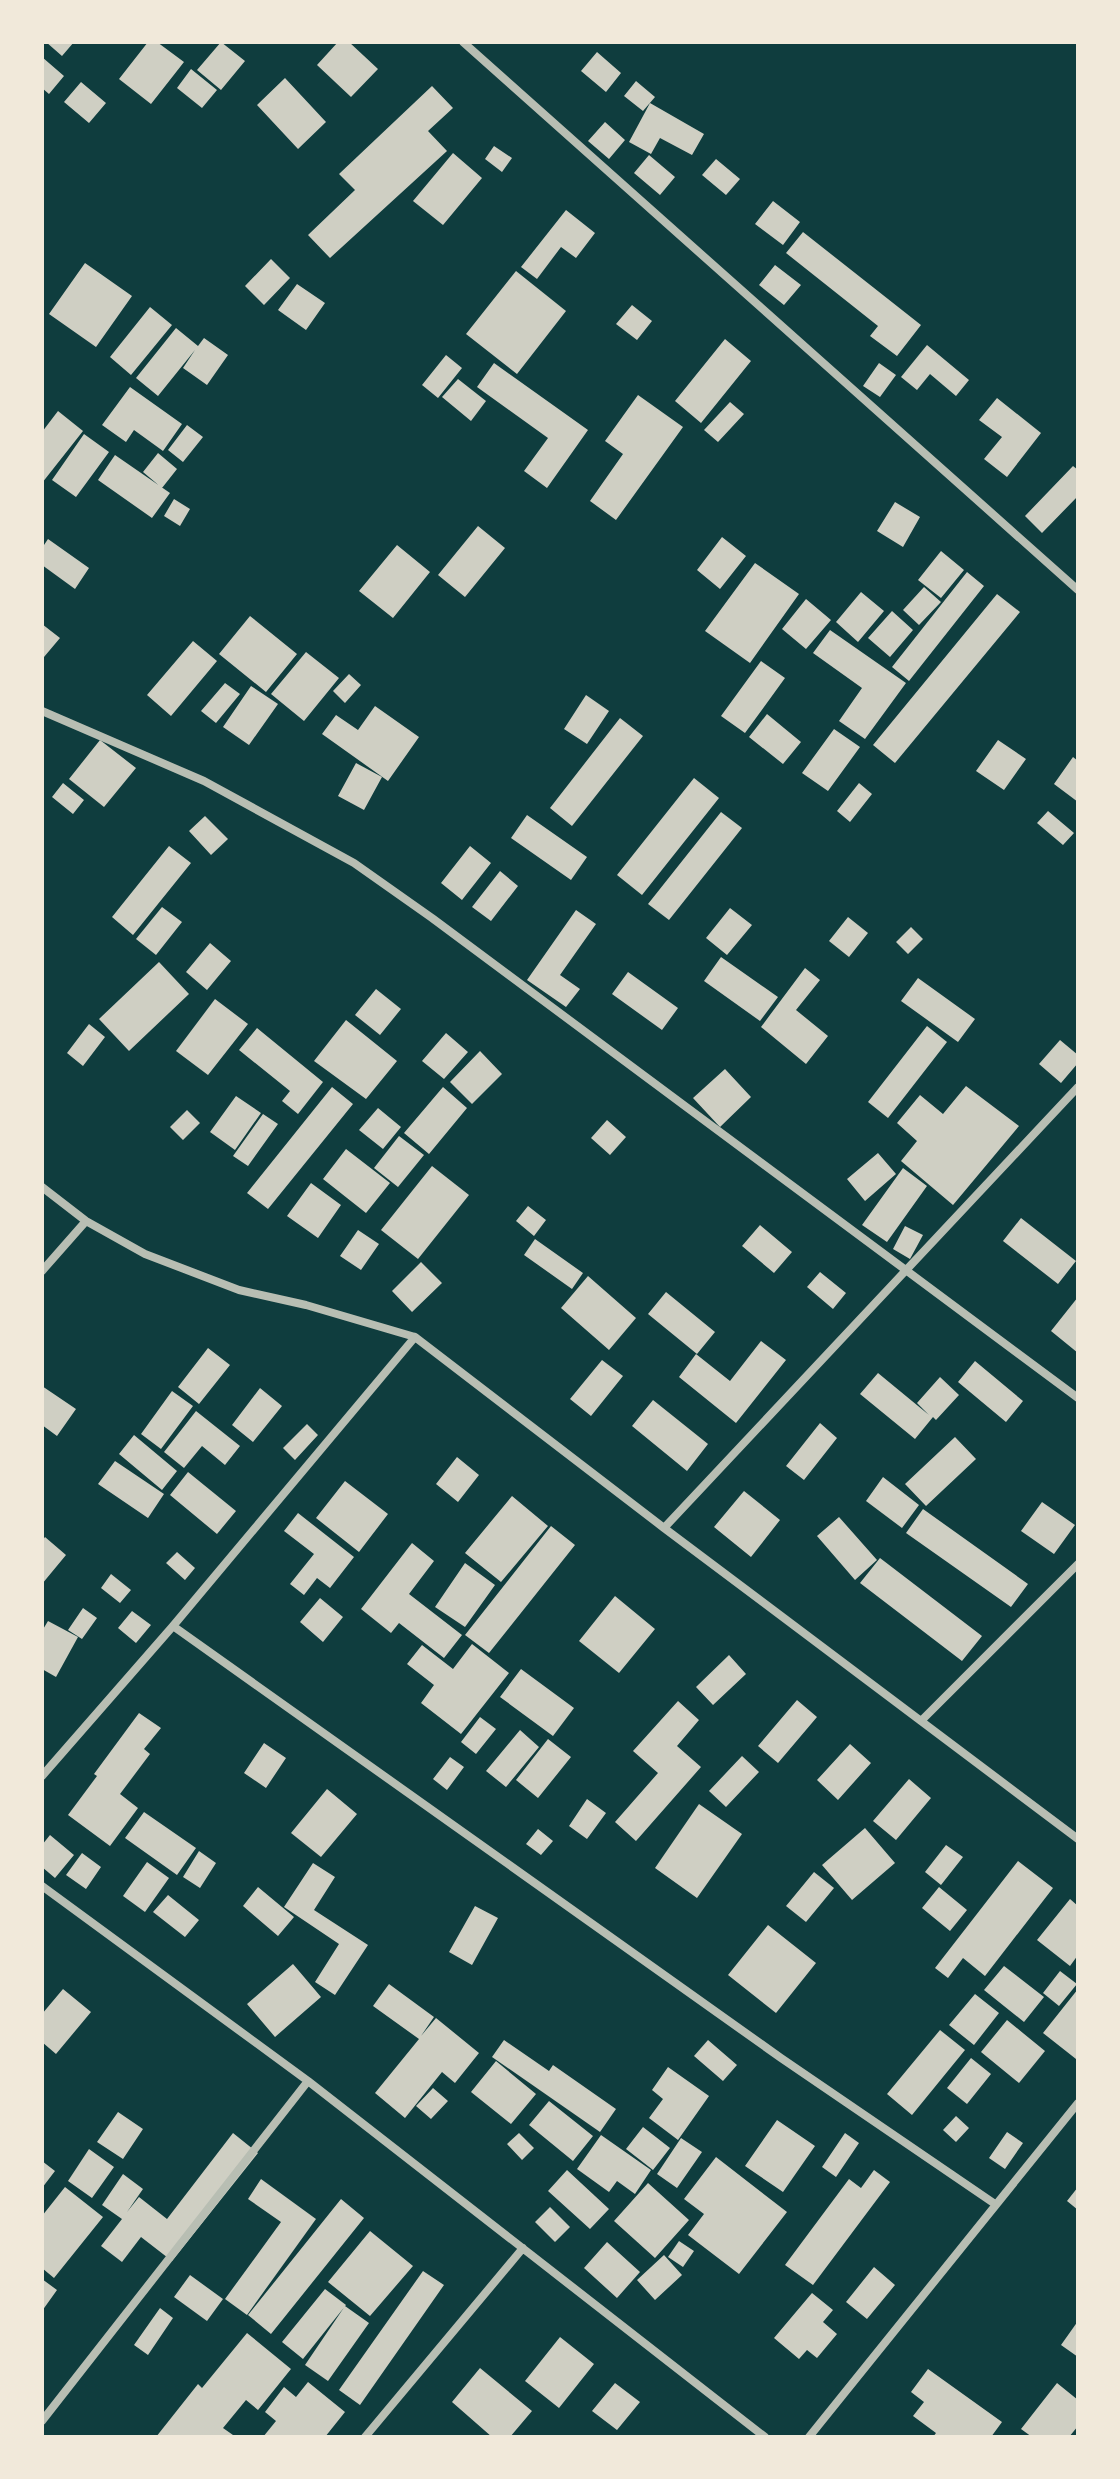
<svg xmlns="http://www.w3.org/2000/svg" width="1120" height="2479" font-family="Barlow,sans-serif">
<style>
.building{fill:#cfcfc3}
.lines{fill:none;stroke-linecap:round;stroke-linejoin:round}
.minor{stroke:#b8beb3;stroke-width:8}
</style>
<rect width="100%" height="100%" fill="#0f3d3e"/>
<path class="building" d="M46,42H74L62,56Z
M148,42H157L184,62L151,104L119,79Z
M221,42L245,61L221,90L197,70Z
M338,42H349L378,69L351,97L317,65Z
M597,52L621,73L606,92L581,71Z
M42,57L64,76L49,94L42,88Z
M191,69L217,90L202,108L177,88Z
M285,78L326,122L298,149L257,105Z
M636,81L655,97L643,111L624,96Z
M81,82L106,103L89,123L64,102Z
M432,86L453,108L428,131L447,151L330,258L308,235L355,190L339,174Z
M650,103L704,134L692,155L660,138L651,154L629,142Z
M605,122L625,140L609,159L588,141Z
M494,146L512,158L502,172L485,159Z
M453,153L482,178L443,225L413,201Z
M649,155L675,177L660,195L634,173Z
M716,159L740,179L726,195L702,175Z
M773,201L800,222L783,245L755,224Z
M566,210L595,233L576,258L561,247L537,279L521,267Z
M803,232L921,325L897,356L870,336L878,326L786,253Z
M271,259L290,278L264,305L245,286Z
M85,263L132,296L96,347L49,314Z
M775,265L801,285L784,305L759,285Z
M516,271L566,311L517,374L466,334Z
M297,284L325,303L306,330L278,310Z
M632,305L652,321L637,340L616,324Z
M150,307L172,325L131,375L110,357Z
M176,328L198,346L204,338L228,355L207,385L183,368L195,350L158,396L136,378Z
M725,339L751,361L701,423L675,401Z
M927,345L969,380L956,396L930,374L917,390L901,377Z
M446,355L462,368L438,398L422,385Z
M494,363L588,430L547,488L524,471L548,438L477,387Z
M879,363L896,375L880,397L863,386Z
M458,379L486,401L471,421L442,397Z
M130,387L182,424L163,451L134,430L126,442L102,425Z
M638,395L683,427L616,520L590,501L623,454L605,441Z
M997,398L1041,433L1007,477L984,459L1002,437L979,420Z
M730,402L744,414L718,442L704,430Z
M58,411L83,431L42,483V432Z
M187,425L203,437L183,462L168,450Z
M84,434L109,452L76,497L52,480Z
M158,453L177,469L162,488L143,472Z
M115,455L170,493L152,518L98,480Z
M1073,466L1078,470V496L1042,533L1025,516Z
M174,499L190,509L180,526L164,516Z
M895,502L920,517L903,547L877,531Z
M478,526L505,548L465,597L438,575Z
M722,537L746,556L720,589L697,570Z
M48,539L89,568L75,589L42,565V548Z
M397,545L430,572L393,618L359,591Z
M941,551L964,570L941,598L918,580Z
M755,563L799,594L750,663L705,631Z
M967,572L984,586L909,681L892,667Z
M924,587L941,602L919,625L903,610Z
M861,592L884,611L858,642L836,622Z
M997,594L1020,612L895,763L873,745Z
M806,599L831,620L806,649L782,629Z
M892,611L913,630L890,657L868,638Z
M250,616L297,654L266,692L219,654Z
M42,624L60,638L44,657L42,656Z
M830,630L906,683L865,739L839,721L862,688L813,653Z
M193,641L217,661L171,716L147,695Z
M306,652L339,678L304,721L271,694Z
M761,661L785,678L745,733L721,716Z
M349,674L361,685L345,703L333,691Z
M225,683L240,694L216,723L201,711Z
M251,686L278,704L249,745L223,727Z
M586,695L609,711L587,744L564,729Z
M375,706L419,737L388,781L322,734L336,715L358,730Z
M767,714L801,742L783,764L749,737Z
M620,718L643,736L572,826L550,808Z
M834,729L860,747L828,791L802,773Z
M100,740L136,768L104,807L69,779Z
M998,740L1026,759L1004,790L976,771Z
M1073,757L1078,761V802L1054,784Z
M356,763L382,777L364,810L338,796Z
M694,778L719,798L642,895L617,875Z
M63,783L84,800L73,814L52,797Z
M859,783L872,794L850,822L837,811Z
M1048,811L1074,833L1063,845L1037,823Z
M721,812L742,828L669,920L648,904Z
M527,815L587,857L571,880L511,838Z
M205,816L228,839L211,855L189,831Z
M169,846L191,863L133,935L112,917Z
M470,846L491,863L462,900L441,883Z
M500,871L518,886L491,921L472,907Z
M162,907L182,922L156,955L136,939Z
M730,908L752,925L727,955L706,938Z
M576,910L596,924L560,975L580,989L566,1007L527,980Z
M848,917L868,933L849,957L829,941Z
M911,927L923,939L908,954L896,942Z
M210,943L231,961L207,990L186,972Z
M721,957L778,997L760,1021L704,981Z
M159,962L189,994L129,1051L99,1019Z
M805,968L820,980L796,1010L828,1036L806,1064L761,1027Z
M628,972L678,1008L662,1030L612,994Z
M918,978L975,1019L958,1042L901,1001Z
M376,989L401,1009L380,1035L355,1015Z
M215,999L248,1024L208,1075L176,1051Z
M346,1020L397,1061L366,1099L314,1061Z
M89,1024L105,1037L83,1066L67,1053Z
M927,1026L947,1042L888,1118L868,1102Z
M257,1028L323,1082L298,1114L282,1101L290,1091L239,1050Z
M446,1033L468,1052L444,1079L422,1061Z
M1060,1040L1078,1055V1063L1061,1083L1039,1064Z
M480,1051L502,1074L472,1104L450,1082Z
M725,1069L751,1097L720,1127L693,1098Z
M966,1086L1019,1126L953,1205L901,1161L917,1141L897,1123L920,1095L943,1114Z
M332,1087L353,1104L268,1209L247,1193Z
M443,1087L467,1108L429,1154L404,1133Z
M236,1096L261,1113L235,1150L210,1132Z
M378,1108L401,1127L383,1149L359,1130Z
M187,1110L200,1123L183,1140L170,1127Z
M263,1114L278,1124L248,1166L233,1156Z
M607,1120L626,1137L610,1155L591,1138Z
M399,1136L424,1155L398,1187L374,1168Z
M346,1149L390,1183L366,1213L323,1179Z
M878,1153L896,1174L865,1201L847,1179Z
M432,1166L469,1195L418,1259L381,1230Z
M903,1168L927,1186L887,1242L862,1225Z
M311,1183L341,1205L318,1238L287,1216Z
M528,1206L546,1220L534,1236L516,1221Z
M1021,1218L1076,1261L1058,1284L1003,1241Z
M760,1225L792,1252L774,1273L742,1246Z
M905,1226L923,1235L910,1259L893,1249Z
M358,1230L379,1244L361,1270L340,1256Z
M535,1239L583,1273L572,1289L524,1255Z
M421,1262L442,1283L412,1312L392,1291Z
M820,1272L846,1293L833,1309L807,1287Z
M588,1276L636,1318L609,1350L561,1308Z
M666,1292L715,1332L697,1354L648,1314Z
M1078,1297V1353L1051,1331Z
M761,1341L786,1360L736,1423L679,1377L696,1354L730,1381Z
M208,1348L230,1365L199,1404L178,1387Z
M602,1360L623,1376L591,1416L570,1399Z
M975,1361L1023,1401L1006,1422L958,1382Z
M878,1373L929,1415L917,1403L940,1377L959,1395L936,1420L933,1417L915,1439L860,1394Z
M42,1386L76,1409L57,1436L42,1425Z
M260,1388L282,1406L253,1442L232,1425Z
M172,1391L193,1406L161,1449L141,1434Z
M653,1400L708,1444L687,1471L632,1426Z
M196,1411L240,1446L225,1465L202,1446L184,1468L164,1452Z
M820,1423L837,1438L804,1480L786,1466Z
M307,1424L318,1435L295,1460L283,1448Z
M134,1435L177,1471L162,1490L119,1454Z
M955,1437L976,1459L926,1506L905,1484Z
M457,1457L479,1475L458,1502L436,1484Z
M115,1461L164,1494L148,1518L98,1484Z
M188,1472L236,1511L217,1534L170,1495Z
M883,1477L919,1505L902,1528L866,1501Z
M345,1481L388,1514L359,1552L316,1518Z
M744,1491L780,1520L751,1557L714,1527Z
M512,1496L548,1526L501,1582L465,1553Z
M1042,1502L1075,1525L1054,1554L1021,1531Z
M923,1509L1028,1584L1011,1607L906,1533Z
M298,1513L354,1557L330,1588L317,1578L304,1595L290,1584L314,1554L284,1531Z
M839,1517L877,1560L855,1580L817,1536Z
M551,1526L575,1545L489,1653L465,1635Z
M45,1537L66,1555L42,1584V1541Z
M412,1543L434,1561L409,1594L462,1635L444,1658L399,1623L391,1633L361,1609Z
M177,1552L195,1568L185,1580L166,1563Z
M880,1558L982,1636L962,1661L860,1583Z
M465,1563L495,1585L465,1627L435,1607Z
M111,1574L131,1590L120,1603L101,1588Z
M615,1596L655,1629L619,1673L579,1641Z
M320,1598L343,1617L323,1642L300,1622Z
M83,1608L97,1618L82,1639L68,1630Z
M132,1611L151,1625L136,1643L118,1628Z
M48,1621L78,1637L56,1677L42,1669V1631Z
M472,1644L509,1673L461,1734L421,1703L434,1685L407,1664L422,1645L453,1669Z
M729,1655L746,1674L713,1705L696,1687Z
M521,1669L574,1708L553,1736L500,1697Z
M797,1700L817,1717L778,1763L758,1746Z
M678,1701L699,1720L677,1746L701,1767L636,1841L615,1822L658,1773L633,1751Z
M139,1713L161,1728L144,1749L150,1754L120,1794L138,1808L110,1846L68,1815L97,1776L94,1774Z
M480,1717L496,1729L476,1754L461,1742Z
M520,1730L539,1747L506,1787L486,1771Z
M548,1739L571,1757L538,1798L516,1780Z
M264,1743L286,1758L266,1788L244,1773Z
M850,1744L871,1763L838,1800L817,1780Z
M742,1756L759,1772L726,1807L709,1791Z
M450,1757L464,1767L447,1790L433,1779Z
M909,1779L931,1798L896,1840L873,1821Z
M327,1789L357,1814L321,1857L291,1833Z
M587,1799L606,1813L587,1839L569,1826Z
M699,1804L742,1834L697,1898L655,1868Z
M144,1812L196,1848L177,1875L125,1838Z
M865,1828L895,1863L852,1900L822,1865Z
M538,1829L553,1841L541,1855L526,1844Z
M50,1835L74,1855L55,1878L42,1867V1845Z
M946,1845L963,1857L941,1885L925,1872Z
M199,1851L216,1863L200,1888L183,1877Z
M82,1853L101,1867L86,1889L66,1875Z
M1018,1861L1053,1888L985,1976L963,1958L948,1978L935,1968Z
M147,1862L169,1878L145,1912L123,1896Z
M313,1863L335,1877L314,1910L368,1945L335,1995L315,1982L339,1944L284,1907Z
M814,1872L834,1888L806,1922L786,1906Z
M258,1887L294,1917L278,1936L243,1906Z
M939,1887L967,1910L950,1931L922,1908Z
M168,1895L199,1920L185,1937L153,1912Z
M1070,1899L1078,1906V1955L1070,1966L1037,1940Z
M475,1906L498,1918L472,1965L449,1952Z
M768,1925L816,1963L776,2013L728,1975Z
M293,1964L321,1997L275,2037L247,2004Z
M1004,1966L1044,1997L1024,2022L984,1990Z
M1060,1971L1077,1984L1059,2006L1043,1993Z
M389,1984L434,2017L421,2036L436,2018L479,2053L455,2083L442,2072L405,2118L375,2093L419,2039L373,2006Z
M63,1989L91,2012L56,2054L42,2042V2014Z
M1078,1989V2056L1076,2059L1043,2033Z
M975,1994L999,2013L974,2045L949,2025Z
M1007,2020L1045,2051L1019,2083L981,2052Z
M940,2030L965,2050L912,2115L887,2094Z
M504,2040L549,2071L553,2065L616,2109L600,2132L492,2057Z
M708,2040L737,2065L723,2081L694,2056Z
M971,2058L991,2074L967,2104L947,2088Z
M496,2061L536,2094L511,2124L471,2092Z
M668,2067L709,2096L678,2140L649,2118L663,2099L652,2090Z
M433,2088L448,2101L431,2119L416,2106Z
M549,2101L593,2136L573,2161L529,2125Z
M118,2112L143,2129L123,2159L97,2142Z
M956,2116L969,2128L956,2142L943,2130Z
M777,2120L815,2146L783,2192L745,2166Z
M643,2127L670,2148L653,2170L626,2149Z
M1007,2132L1023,2143L1005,2169L989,2158Z
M233,2133L258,2153L172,2261L141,2237L122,2262L101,2246L122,2219L102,2205L123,2174L143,2189L127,2212L139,2197L167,2219Z
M519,2133L534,2148L522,2160L507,2144Z
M845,2133L859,2143L836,2177L822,2167Z
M601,2135L651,2170L635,2194L617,2181L609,2192L577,2169Z
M681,2138L702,2152L677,2188L657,2174Z
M89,2149L114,2167L92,2198L68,2181Z
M716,2157L787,2212L739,2274L688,2235L704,2214L684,2199Z
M42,2161L55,2171L42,2188Z
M567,2170L609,2209L590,2229L548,2191Z
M874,2170L890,2182L813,2285L785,2265L849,2179L861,2188Z
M261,2179L316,2219L247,2315L225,2299L281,2222L248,2199Z
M648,2183L689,2220L655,2258L614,2221Z
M65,2187L103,2217L54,2278L42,2268V2216Z
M1078,2187V2210L1067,2201Z
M341,2199L364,2218L271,2334L248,2315Z
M550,2207L570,2227L555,2242L535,2222Z
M370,2231L413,2266L370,2316L328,2282Z
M679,2241L694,2251L683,2267L668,2257Z
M607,2242L640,2272L617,2298L584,2268Z
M664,2255L682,2275L655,2300L637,2280Z
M874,2267L895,2285L867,2319L846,2302Z
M423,2271L444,2285L360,2405L339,2390Z
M190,2275L223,2299L207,2321L174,2297Z
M42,2279L57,2290L42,2311Z
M325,2289L346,2305L303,2359L282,2342Z
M812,2293L833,2310L823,2322L837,2334L817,2358L807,2350L799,2359L774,2338Z
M345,2306L369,2323L328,2381L305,2365Z
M160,2308L173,2318L148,2355L134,2345Z
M1078,2321V2357L1061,2345Z
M247,2333L291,2369L258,2410L246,2400L223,2428L233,2435L232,2437H156L198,2384L202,2388Z
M560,2337L594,2364L559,2408L525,2381Z
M480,2368L532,2411L510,2437H492L452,2402Z
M928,2369L1002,2422L991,2437H933L936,2433L913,2416L924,2402L911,2392Z
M308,2382L345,2412L325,2437H263L276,2421L265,2412L284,2387L296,2397Z
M615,2383L640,2402L617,2430L592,2411Z
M1057,2383L1078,2400V2426L1069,2437H1032L1021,2429Z"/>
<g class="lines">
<path class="minor" d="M463,42L1078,590
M42,711L204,781L354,863L432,918L1078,1398
M42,1187L86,1221L145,1254L239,1290L306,1305L415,1337L664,1528L1078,1839
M42,1271L86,1221
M664,1528L1078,1087
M173,1626L781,2058L995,2204
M922,1720L1078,1564
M42,1776L173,1626L415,1337
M42,1886L308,2081L765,2437
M42,2421L308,2081
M365,2437L523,2248
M809,2437L1078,2103"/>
</g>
<rect width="1120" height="2479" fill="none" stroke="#f1e9da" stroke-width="88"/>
</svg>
